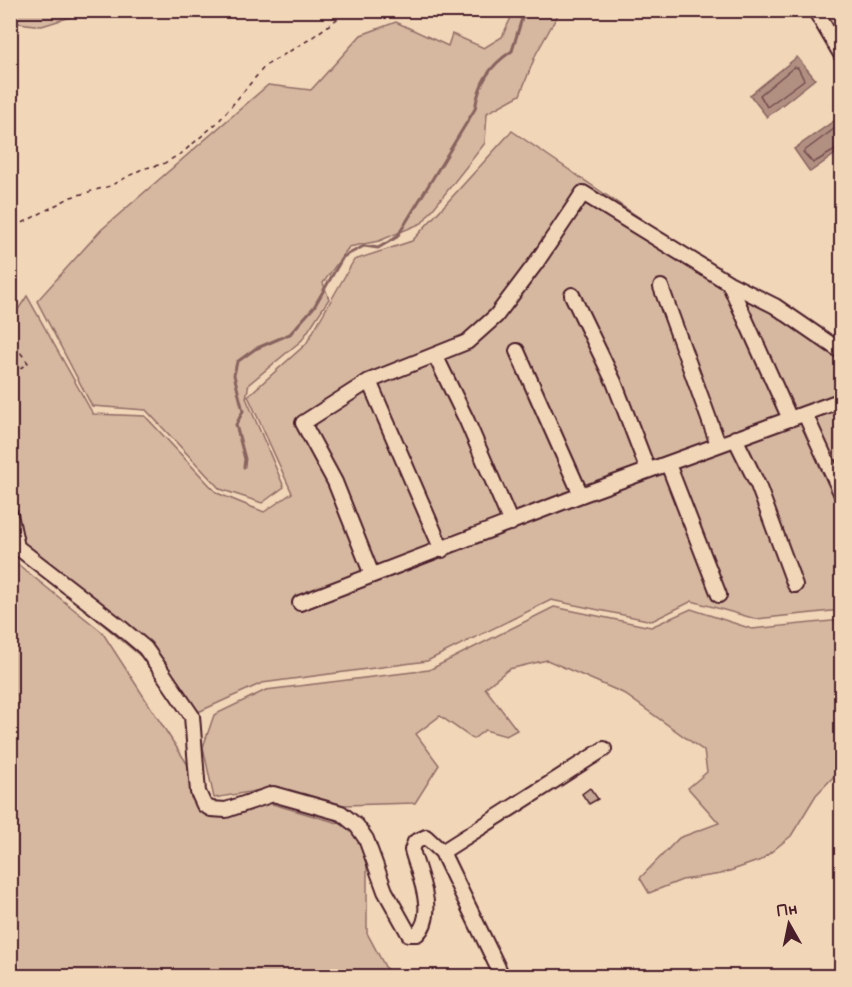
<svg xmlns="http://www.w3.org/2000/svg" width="852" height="987" font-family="'Balsamiq Sans',sans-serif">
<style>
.green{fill:#d6b8a0;stroke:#906c66;stroke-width:1.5}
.water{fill:#b19082;stroke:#88635f;stroke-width:1.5}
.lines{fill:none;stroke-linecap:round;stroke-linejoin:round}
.shore{stroke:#734c4e;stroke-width:1.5}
.stream{stroke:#88635f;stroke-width:3}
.building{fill:#c5a593;stroke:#4a1f2b;stroke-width:1.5}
.minor-casing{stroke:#4a1f2b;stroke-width:18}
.path{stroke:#4a1f2b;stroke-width:1.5;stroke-dasharray:4.5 4.5;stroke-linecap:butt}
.minor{stroke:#f1d6b8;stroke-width:14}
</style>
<rect width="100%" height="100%" fill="#f1d6b8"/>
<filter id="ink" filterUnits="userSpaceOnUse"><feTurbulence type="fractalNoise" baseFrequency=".0167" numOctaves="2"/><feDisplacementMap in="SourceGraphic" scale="12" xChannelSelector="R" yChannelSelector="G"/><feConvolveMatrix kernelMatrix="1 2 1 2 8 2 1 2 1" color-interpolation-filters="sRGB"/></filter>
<g filter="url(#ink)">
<path class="green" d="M11,10H90V11L42,26L11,22Z
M514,11H560L536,54L520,95L487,113L485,143L422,223L379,241L349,247L323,283L329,299L302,340L249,384L246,398L284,487L262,503L220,489L146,410L92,406L37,301L101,230L268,85L311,90L361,35L396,22L448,46L452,34L484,48L502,37Z
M512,131L728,278L841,346V610L756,619L692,601L652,621L551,600L427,661L262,683L185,718L144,659L13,549L11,544V320L27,296L93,414L145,416L217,493L264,512L292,493L248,396L306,344L354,260L412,241Z
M10,558L102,632L188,765L191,798L207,814L228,816L269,803L352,827L367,858V933L390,976H11Z
M554,607L651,627L691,609L752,629L841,620V769L816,795L791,836L761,860L721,874L682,880L649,893L640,878L679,838L719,823L688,788L707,772L704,751L623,693L547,660L509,669L485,688L517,730L506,736L485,730L473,739L440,716L416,734L439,765L415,803L343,805L280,787L214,798L203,747L214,715L266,690L429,670Z"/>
<path class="water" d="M797,57L815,79L767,117L750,95Z
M841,116V150L810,172L794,149Z"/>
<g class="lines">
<path class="shore" d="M794,67L798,68L804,80L767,107L760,95Z
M842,123L803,152L813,163L842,146"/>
<path class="stream" d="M244,467L245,459L236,425L243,411L234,375L237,362L255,349L290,334L314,307L343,257L364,246L378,248L397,237L475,109C479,83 489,66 512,51L523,15L540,10"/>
</g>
<path class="building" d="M590,788L598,799L589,804L582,794Z"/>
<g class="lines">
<g class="minor-casing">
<path id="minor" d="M815,10L842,56
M729,283L790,419
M661,287L718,444
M572,295L614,382L648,470
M517,351L581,495
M435,355L467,421L511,523
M369,381L442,550
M805,414L842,495
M735,438L758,485L795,585
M668,464L719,595
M10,514L17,547L119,626L145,648L160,669L192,716L198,792L204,805L211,809L226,810L273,794L341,813L357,826L366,839L385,891L409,934H417C438,914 418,873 412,850L415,842L426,837L442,852L604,749
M372,575L335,482L303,423L369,381L467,342L496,316L536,263L583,193L729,283L775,306L842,352
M300,603L581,495L842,400
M442,852L502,976"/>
</g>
<path class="path" d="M10,197L16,205L15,227L10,230
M15,227L71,197L110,186L142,169L163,164L182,153L218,122L265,66L310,39L344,14L354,10
M10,338L28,363L10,375"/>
<use href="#minor" class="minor"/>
</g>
</g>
<rect width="852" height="987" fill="none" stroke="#f1d6b8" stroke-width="36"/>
<rect x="18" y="18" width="816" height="951" fill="none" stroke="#4a1f2b" stroke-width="2" filter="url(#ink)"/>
<g transform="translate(789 924) rotate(351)" stroke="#f1d6b8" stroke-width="4.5" paint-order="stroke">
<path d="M0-4.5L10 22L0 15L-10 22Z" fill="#4a1f2b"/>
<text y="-9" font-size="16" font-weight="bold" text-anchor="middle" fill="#4a1f2b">Пн</text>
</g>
</svg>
